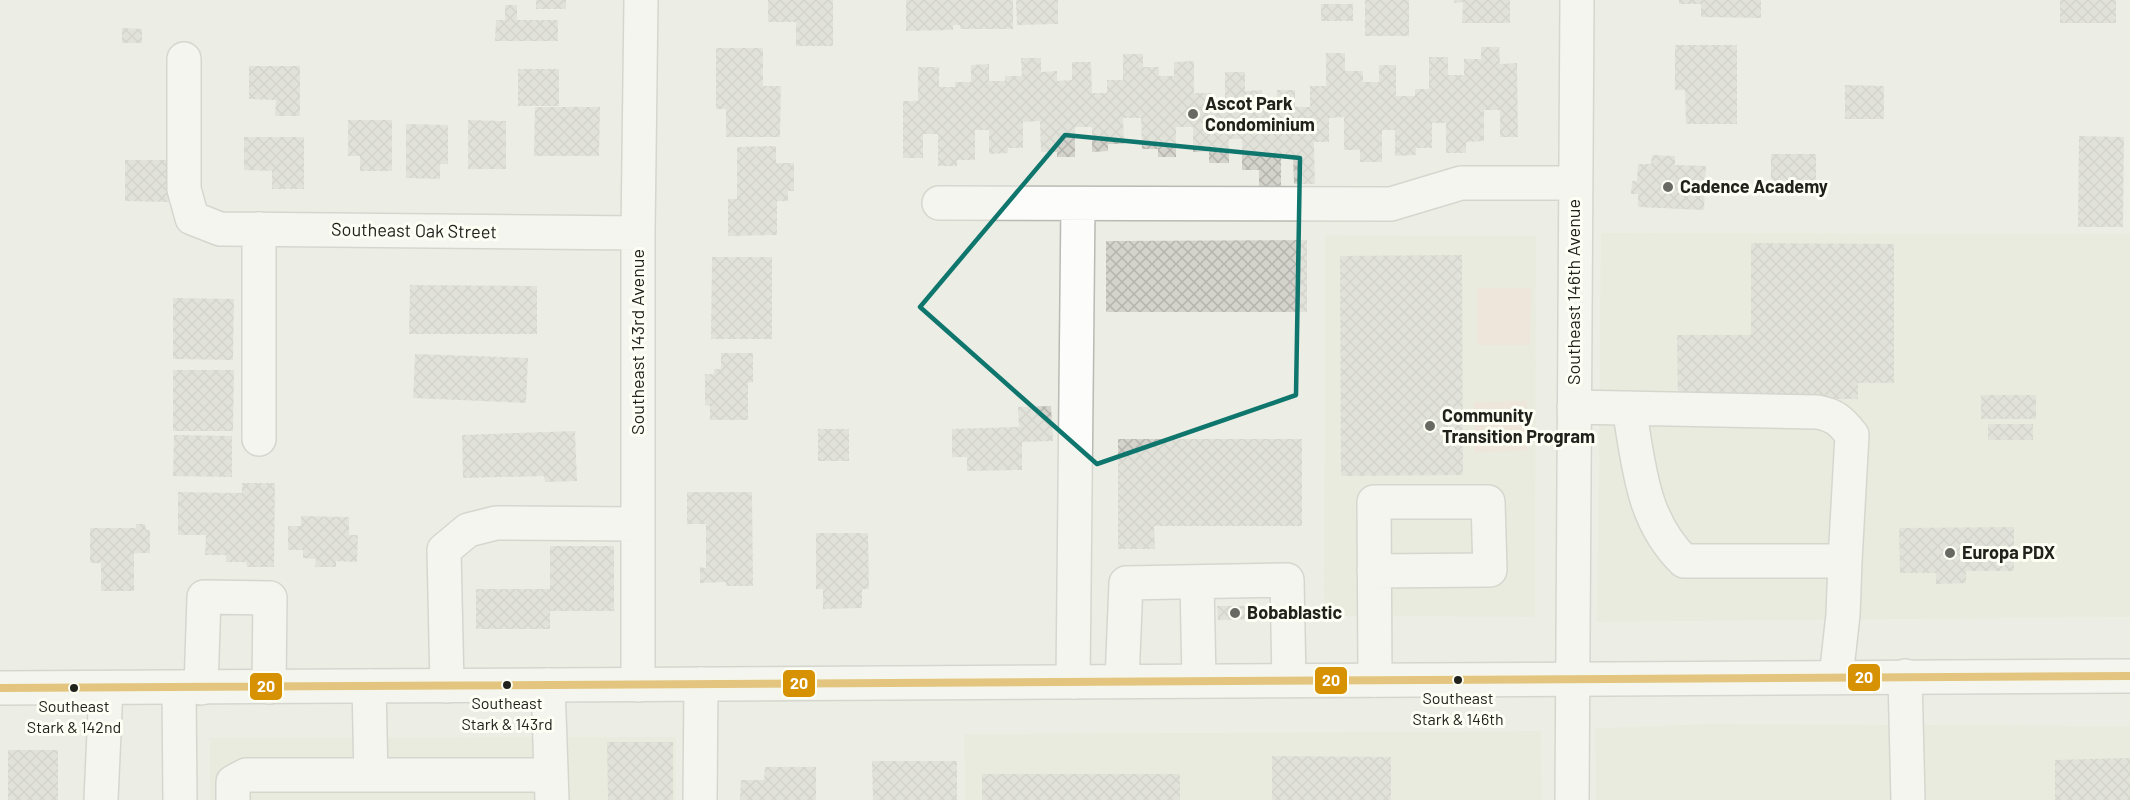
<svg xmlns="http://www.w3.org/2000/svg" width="2130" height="800" font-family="Barlow,sans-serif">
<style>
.built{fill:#e4e7d5}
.green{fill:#efdbcc}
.building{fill:url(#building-cross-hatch)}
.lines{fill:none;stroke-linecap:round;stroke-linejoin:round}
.minor-casing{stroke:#b9bab3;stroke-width:36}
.major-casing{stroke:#b9bab3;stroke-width:36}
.minor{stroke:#fcfcfb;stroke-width:33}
.major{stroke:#fcfcfb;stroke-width:33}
.bus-1-casing{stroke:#fdfff4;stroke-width:12}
.bus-1{stroke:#d79204;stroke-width:8}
.marked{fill:none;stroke:#0f766e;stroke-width:4.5;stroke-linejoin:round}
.poi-dot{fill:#686962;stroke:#fdfff4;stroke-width:2}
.bus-dot{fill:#21221c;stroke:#fdfff4;stroke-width:2}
.labels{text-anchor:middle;stroke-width:6;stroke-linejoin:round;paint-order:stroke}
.bus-label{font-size:16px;fill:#21221c;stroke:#fdfff4}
.poi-label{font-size:18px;font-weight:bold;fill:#21221c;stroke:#fdfff4;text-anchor:start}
.street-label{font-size:18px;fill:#21221c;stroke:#fdfff4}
.line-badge{stroke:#fdfff4;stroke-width:2}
.badge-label{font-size:16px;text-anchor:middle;font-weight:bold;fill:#fff}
</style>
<defs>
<pattern id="building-cross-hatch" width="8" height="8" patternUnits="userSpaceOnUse" patternTransform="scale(1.5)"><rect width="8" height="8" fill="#d3d2cb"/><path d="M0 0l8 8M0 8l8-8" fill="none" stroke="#b5b4ae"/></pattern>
</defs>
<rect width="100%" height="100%" fill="#eceee5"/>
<path class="built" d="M1601,233L2130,234V617L1597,622Z
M1325,235L1536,236L1535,617L1324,616Z
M1708,724L2130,726V800H1596L1595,728Z
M1541,731L1542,800H965L964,734Z
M676,737V800H210V738Z"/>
<path class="green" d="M1477,288H1531L1530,345H1477Z
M1527,401V451L1474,452V402Z"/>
<path class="building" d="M536,0H566V9H536Z
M768,0H833V46H796V22H768Z
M906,0H1013V29H960V25H953V30L906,31Z
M1016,0H1058V24L1017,25Z
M1365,0H1409V36H1365Z
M1454,0H1510V23H1462L1463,2L1454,3Z
M1679,0H1761V18L1701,17V4H1679Z
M2060,0H2116V23H2060Z
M1321,4H1353V21H1321Z
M505,5H517V20H558V41H495L496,20H505Z
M122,28L142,29V43H122Z
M1675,45H1737V124H1686L1685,90H1675Z
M1481,47H1499L1500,64L1517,63L1518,137H1500V110H1484V141L1466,142V153H1446V123H1432V148H1416V155L1395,156V130H1382V162H1360V150H1344V117L1329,118V142H1314L1315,184H1294L1293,156H1281V187H1259V170H1242V139H1229V163H1209V151L1193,152V127H1176V157H1158V149H1142L1141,118H1123L1124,144H1108V151L1092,152V127H1075V157H1057V152H1041L1040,121L1023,122V148H1008V153L989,154V130H975V160H957V166H938V134H923V158H903V101H918V67H939V87H955V82H971V65L989,64V81H1005V76H1022L1021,58H1041V72L1057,71V81L1072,80V62H1091L1092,93H1107V80H1123V54H1143V67H1159V76H1174V62L1194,61V93H1211V104H1225V72H1245V91L1262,90V108H1277V90H1295V107H1310V86H1326V53H1345V71H1363V82H1379V65H1396V96H1415V89H1429V57H1448V75H1464V59H1481Z
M716,48H763V86H781L780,137H726V109H716Z
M249,66H300V116H275L276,100L249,99Z
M518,69H559V106H518Z
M1845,85L1884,86V119H1845Z
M535,107H600L599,156H534Z
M348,120H392V171H360V156H348Z
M468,120L506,121V169H468Z
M406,124L448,125V164H440V179L406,178Z
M2079,136L2124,137L2123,227H2078Z
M244,137H304V189H272V171L244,170Z
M776,146V163H794V191H788V201H777V235L728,236V199H737V147Z
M1771,154H1816V187L1771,186Z
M1652,155L1675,156V165L1706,166L1704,210L1638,207V194H1631L1632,181H1637L1638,164H1651Z
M125,160H170L169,202L125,201Z
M1307,240V312H1106V241Z
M1751,243L1894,244V383H1858V399H1678L1677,335H1751Z
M1462,255L1463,475L1341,476L1340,256Z
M712,257H772V339H711Z
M410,285L537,286V334H409Z
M173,298L234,299L233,360L173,359Z
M721,353H753V382L748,383V420H710V406L705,405V374H714V369H721Z
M415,354L528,358L526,403L413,398Z
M173,370H234L233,431H173Z
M1981,395H2036V419H1981Z
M1051,406L1053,441L1022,442V470L967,471V457H952V429L1019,427L1018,407Z
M1988,424H2033V440H1988Z
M818,429H849V461H818Z
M575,431L577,481L545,482L544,476L463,478L462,435Z
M174,435L232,436V477L173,476Z
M1118,439H1302V526H1154L1155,549H1118Z
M242,483H275L274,567H247L246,562H226V555H205L206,535H178V492L242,493Z
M687,492H752L753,586H726V582L700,583V567L706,568V524H687Z
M301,516L349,517V535H358L357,562L336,561V567H315L316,559L303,558V550H288V526H301Z
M136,524H145L146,530H150V553H134V591H101V563H90V528H136Z
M2014,527V571H1966V583L1936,584V573H1900L1899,528Z
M816,533H868L869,589H862V608L823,609V589H816Z
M550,546H614V611H550V629H476V589H550Z
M1217,606H1253V619L1218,620Z
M607,742H673V800H608Z
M8,750H58V800H8Z
M1272,756L1391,757V800H1272Z
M2130,758V800H2055V760Z
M872,761H957V800H873Z
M765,767H816V800H740L741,780H764Z
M982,774H1180V800H982Z"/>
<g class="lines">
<g class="minor-casing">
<path id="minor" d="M184,59V189L192,218L220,229L638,233
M939,203L1391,204L1461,183H1575
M259,229V439
M1574,407L1817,412C1835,415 1841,421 1852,435L1845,561H1684C1641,519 1639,464 1629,408
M1374,571L1490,570L1488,502H1374L1375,680
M1197,582L1199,681
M1905,676L1908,800
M1836,677L1843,615L1845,561
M1122,681L1126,583L1287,580L1289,680
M1073,682L1078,204
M548,685L552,800
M638,685V233L641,0
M369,686L371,775
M447,686L444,550L468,530L496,523L638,524
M179,688L180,800
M201,688L204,597L270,598L269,687
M101,800L106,688
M233,800V782L246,775H551
M700,800L701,684
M1572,800L1577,0"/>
</g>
<g class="major-casing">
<path id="major" d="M0,688L2130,676"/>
</g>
<use href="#minor" class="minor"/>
<use href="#major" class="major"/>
<g class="bus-1-casing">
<path id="bus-1" d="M0,688L2130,676"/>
</g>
<use href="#bus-1" class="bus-1"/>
</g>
<path d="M0 0H2130V800H0ZM1065,135L1300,158L1296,395L1097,464L920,307Z" fill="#eceee5" fill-opacity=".55" fill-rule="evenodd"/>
<path class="marked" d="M1065,135L1300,158L1296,395L1097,464L920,307Z"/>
<g class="poi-dot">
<circle cx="1193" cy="114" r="6"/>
<circle cx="1668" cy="187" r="6"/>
<circle cx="1430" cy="426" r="6"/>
<circle cx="1950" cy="553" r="6"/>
<circle cx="1235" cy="613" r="6"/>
</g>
<g class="bus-dot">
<circle cx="1458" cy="680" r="5"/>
<circle cx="507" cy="685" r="5"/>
<circle cx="74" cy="688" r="5"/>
</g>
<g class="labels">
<g class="bus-label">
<text x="1458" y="704">Southeast<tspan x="1458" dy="21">Stark &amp; 146th</tspan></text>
<text x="507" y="709">Southeast<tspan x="507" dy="21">Stark &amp; 143rd</tspan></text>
<text x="74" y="712">Southeast<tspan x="74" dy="21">Stark &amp; 142nd</tspan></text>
</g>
<g class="poi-label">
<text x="1205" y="110">Ascot Park<tspan x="1205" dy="21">Condominium</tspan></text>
<text x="1680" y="193">Cadence Academy</text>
<text x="1442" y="422">Community<tspan x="1442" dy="21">Transition Program</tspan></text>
<text x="1962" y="559">Europa PDX</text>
<text x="1247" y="619">Bobablastic</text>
</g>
<g class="street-label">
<text transform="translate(414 231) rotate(1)" y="6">Southeast Oak Street</text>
<text transform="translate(1574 292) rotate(-90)" y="6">Southeast 146th Avenue</text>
<text transform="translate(638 342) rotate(-90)" y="6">Southeast 143rd Avenue</text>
</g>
</g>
<g class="line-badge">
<rect x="1847" y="663" width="34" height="29" rx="6" fill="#d79204"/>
<rect x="1314" y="666" width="34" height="29" rx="6" fill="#d79204"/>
<rect x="782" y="669" width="34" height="29" rx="6" fill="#d79204"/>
<rect x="249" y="672" width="34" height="29" rx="6" fill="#d79204"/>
</g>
<g class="badge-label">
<text x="1864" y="683">20</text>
<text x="1331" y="686">20</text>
<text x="799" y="689">20</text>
<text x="266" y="692">20</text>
</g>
</svg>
